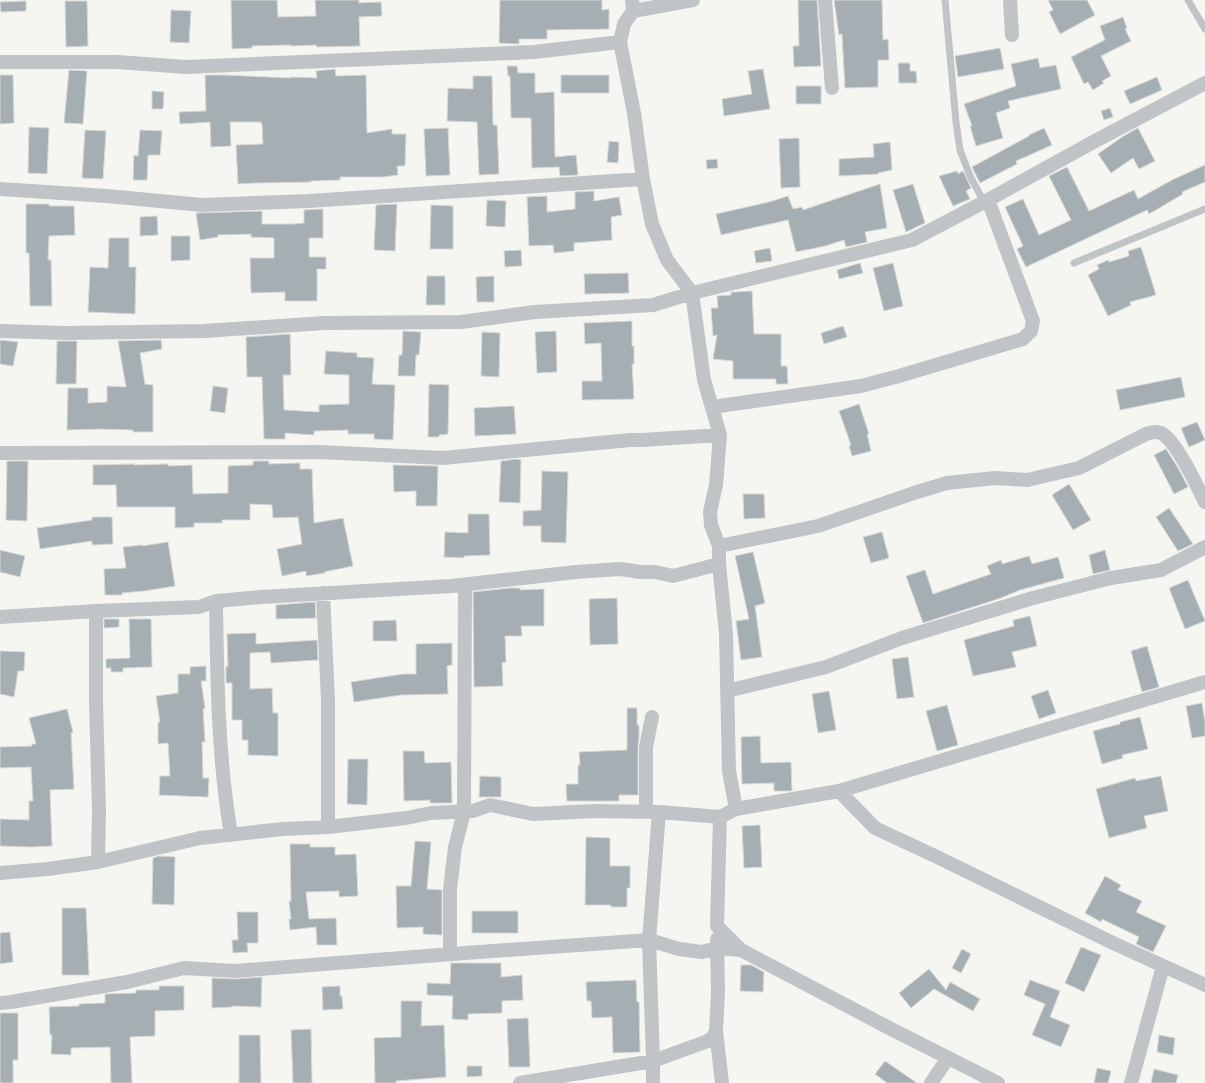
<svg xmlns="http://www.w3.org/2000/svg" width="1205" height="1083" font-family="'Alegreya Sans',sans-serif">
<style>
.building{fill:#a5aeb3;stroke:#d7d7d4}
.lines{fill:none;stroke-linecap:round;stroke-linejoin:round}
.service{stroke:#c0c4c7;stroke-width:7}
.minor{stroke:#c0c4c7;stroke-width:14}
</style>
<rect width="100%" height="100%" fill="#f5f5f2"/>
<path class="building" d="M231,0H277L278,17L316,16L315,0H359V3L381,2L382,16L359,17L360,46L317,47L316,45L291,46V45L252,46V48L232,49Z
M500,0H602V10L609,9V29L547,30V39H519V44L499,43Z
M798,0H817L821,66L794,67L793,46H799Z
M834,0H882L883,40L888,39L889,60H878V87L845,88L842,34L839,35Z
M1048,0H1087L1095,15L1060,34L1049,12L1053,10Z
M26,1V11L1,12L0,2Z
M65,1H87L88,46L66,47Z
M171,10L191,11L189,43L170,42Z
M1123,17L1127,28L1125,29L1131,41L1101,56L1111,76L1102,81L1104,83L1093,90L1088,82L1084,84L1071,57L1105,40L1100,26Z
M1000,48L1004,69L958,77L955,56Z
M1038,58L1040,68L1056,65L1061,89L1008,101L1010,108L996,113L1003,138L976,146L970,126H972L964,104L1016,86L1011,64Z
M898,63H910V71H916L917,83H899Z
M507,66H517L518,73H535V93L554,92L555,157L576,155L578,175L560,176L559,167L532,168L531,118H511L510,76H508Z
M335,69L336,76L366,75L367,133L392,129V134H406L405,166H397L398,175L383,177H340V180L311,181V182L256,183L238,184L236,145L263,144L262,124H261V122H230L231,146L211,147L210,122L180,124L179,112L206,111L205,75H224L291,78V77L317,78L316,71Z
M763,69L770,109L724,116L722,99L752,94L748,71Z
M69,70L87,71L83,124L64,123Z
M0,75H13L14,123L0,124Z
M561,75H609V93H561Z
M473,76H492L493,125H497L499,174L479,175L477,122L447,121L448,88L473,89Z
M1157,77L1162,90L1130,104L1124,91Z
M796,86H821V104H796Z
M152,91L164,92L163,109H152Z
M1110,108L1113,117L1104,120L1101,111Z
M29,127L49,128L47,174L28,173Z
M448,128L450,175L426,176L424,129Z
M1044,128L1052,145L1016,161L1017,164L980,183L972,167L1029,136V135Z
M1138,128L1155,161L1139,169L1133,158L1111,173L1098,154L1122,137Z
M85,130L106,131L103,179L82,178Z
M140,130L162,131L160,155H148L147,180H133L134,155L138,156Z
M799,138L800,187L781,188L779,139Z
M609,141L619,142L618,163L607,162Z
M890,142L892,170L878,173L879,174L839,176V159L874,157L873,144Z
M717,159L718,168L707,169L706,160Z
M1205,165V182L1182,192L1183,194L1149,214L1147,210L1026,267L1017,249L1023,246L1005,207L1023,199L1039,235L1071,220L1049,176L1067,167L1089,211L1134,190L1138,199L1172,180Z
M957,171L958,174L963,171L971,188L966,191L970,199L953,206L939,176Z
M880,184L887,228L865,232L867,242L846,247L844,240L825,246L796,252L788,220L721,235L716,214L769,202L788,196L793,209L802,207L803,210Z
M913,184L925,223L906,232L893,190Z
M594,191V201L619,197L622,215L611,217L612,240L574,243V251L554,253L553,245L529,246L527,197L547,196V212L575,209V192Z
M487,200L506,201L505,227L486,226Z
M26,204H49V206H74L75,235L49,236L48,260H51L52,306H30L29,253H26Z
M397,204L395,251L374,250L376,205Z
M431,205L453,206V249H430Z
M323,209V238H309V257H326V269H317V301H285V292L251,293L250,258H274V238L251,237V234L218,235V237L200,240L196,213L262,211V224H294L304,223V210Z
M157,216L158,235L140,236V217Z
M171,236H190V260L171,261Z
M109,238H129V267H136L135,314L88,312L90,267L108,268Z
M1141,247L1156,295L1130,302L1131,305L1108,316L1088,275L1099,269L1097,265L1108,260L1109,262L1129,256L1128,251Z
M770,248L772,261L756,263L754,251Z
M521,250L522,266L505,267L504,251Z
M860,263L863,273L839,279L837,270Z
M893,263L903,306L884,311L873,268Z
M628,273L629,293L585,294L584,274Z
M427,276H445V305H426Z
M494,276V302H477L476,277Z
M752,291L754,334H781V366H787L788,384H776V379H733V361L713,359L717,335L713,336L711,308H718L717,296L731,295V292H735Z
M632,321V346H634V364H632L634,399L582,400V381H602L601,343L585,344L584,323Z
M843,326L847,337L824,344L821,333Z
M403,331L421,332L419,355H416L415,376H398L399,355H402Z
M556,331L557,372L537,373L535,332Z
M482,332L500,333L499,377L481,376Z
M290,334L291,375H283L284,410L319,412V405L349,404V375L324,374L326,351L357,353V357L374,358L372,384L395,385L393,440L374,439V434H348V430L314,431V435L285,433V439H264L262,377H247L246,337Z
M0,340L18,342L13,366L0,364Z
M161,340L162,349L140,353L145,384L153,385V432H133V430L99,429L67,430L68,388H88V403L107,402V386L126,387L118,341Z
M57,341H77L76,384H56Z
M1181,377L1185,397L1120,410L1116,390Z
M429,384L449,385L448,434L439,435V437H428Z
M213,386L228,388L225,413L210,411Z
M859,404L869,434H867L871,451L852,456L849,446L851,445L839,411Z
M514,406L516,434L475,436L474,408Z
M1197,422L1205,440L1189,447L1181,428Z
M1166,449L1178,468L1188,487L1174,494L1154,455Z
M517,459L521,460L520,503L499,502L501,461Z
M7,461H28L27,521L6,520Z
M253,461H269V464L300,463V469H312L314,523L343,518L353,566L324,572L325,573L306,576V571L282,576L277,549L302,544L298,517L273,518L272,505L250,504V520H222V523H194V527L175,528V507H117L116,485H93V465L134,464V465L168,464V466L192,465L193,494L228,493V466L253,465Z
M393,465L438,466L437,506H416V491L394,492Z
M542,471L568,472L566,543L541,542V526H523V511L541,510Z
M1069,484L1091,520L1073,530L1052,495Z
M743,494H764L765,518L744,519Z
M1169,508L1193,544L1178,551L1156,517Z
M468,514H489L490,555L464,556V558L444,557L445,532L468,533Z
M92,517H112L113,544L92,545V541L40,549L37,528L92,520Z
M882,532L889,558L871,563L863,537Z
M168,542L175,586L144,591L122,593V595H105L104,569L126,568L123,547L142,545V546Z
M0,550L25,556L20,577L0,572Z
M1105,550L1110,570L1093,574L1089,555Z
M753,552L765,603L755,606L762,657L741,660L736,621L749,619L735,556Z
M1029,556L1032,564L1058,557L1064,578L1020,590L1001,598L923,623L906,576L925,570L933,594L991,574L987,566L1001,560L1002,564Z
M1188,580L1205,621L1185,629L1169,588Z
M510,588H520V590L544,589V626H521L522,636H505L506,662L502,663L503,686L474,687L473,592Z
M617,598L618,644L590,645L589,599Z
M315,602L316,618L276,619V605Z
M1030,616L1037,646L1012,652L1016,667L973,676L964,640L1014,626L1013,620Z
M104,619H119V627L104,628Z
M129,619H151L152,667L123,668V672H111V668H106V659L130,658Z
M396,620L397,641H373V621Z
M256,633V644L317,640L318,660L271,663L270,652L250,653V689L272,688L273,713H278V756L248,755V740H242V720H232V683H226V666L228,667L227,634Z
M452,643V665L447,666L448,694L401,695L354,702L351,682L403,674H416V644Z
M1147,646L1159,687L1142,692L1131,651Z
M0,651L25,652L24,671H18L14,697L0,694Z
M908,657L914,697L897,699L892,659Z
M206,666V681H201L205,708L203,709L205,742H202L203,778H209L208,797L159,795L160,776H170L168,743L158,744V722H160L156,696L178,693V674H190V667Z
M1048,690L1056,713L1039,719L1031,696Z
M829,691L836,730L818,733L812,694Z
M1202,703L1205,722V736L1192,738L1186,706Z
M947,705L958,745L937,751L926,711Z
M627,708H637V725H639V737L638,747V795H619V801H567L566,784H578V765H580L579,752L627,750Z
M67,709L73,732L71,733L74,789L50,790L52,846L31,847L0,846V819L29,820V801H33L31,767L0,768V747L32,746V744H36L29,718Z
M1140,717L1148,749L1122,755L1123,758L1102,764L1093,731L1120,724V722Z
M760,736L761,763L791,762L792,791H774V783L742,784L741,737Z
M403,751H424L425,763L451,762L452,803H430V800L404,801Z
M348,759H368L367,805L347,804Z
M480,776L501,777V797H479Z
M1161,776L1168,811L1144,816L1147,828L1109,838L1096,789L1135,778L1136,781Z
M760,825L762,867L744,868L742,826Z
M586,837L610,838V866H630V888H627V907H611V905H585Z
M415,841L431,842L427,889L442,890V935L423,934V927L397,928L396,886H411Z
M290,844H310V847H335V855L356,854L358,896L339,897V891L306,892L309,919L336,918L337,945H317L316,927L290,930L289,919H291L289,901H291Z
M159,856L175,857L174,905L152,904L153,858Z
M1105,876L1121,885L1118,890L1142,901L1136,912L1166,926L1153,952L1136,944L1139,937L1102,919L1101,922L1085,913Z
M62,908H86L89,975H62Z
M472,911H518V933H472Z
M237,912H258V943H247L248,952L233,953L232,940H238Z
M10,932L13,962L0,964V933Z
M1081,947L1101,955L1084,992L1065,983Z
M962,949L971,954L961,973L952,968Z
M451,963H501V977L522,975L523,1000L502,1001V1013L468,1014V1020L452,1019L453,996L427,995V983L450,984Z
M741,965H751L764,972L763,992L740,991Z
M929,969L946,990L950,982L980,999L973,1011L934,989L911,1008L899,993Z
M262,977L261,1007L232,1006V1007L212,1008V978L236,979Z
M636,980L637,1002H639L640,1052L613,1053L612,1017L592,1018L591,1001H587L586,982Z
M1030,980L1060,991L1050,1017L1070,1025L1061,1047L1032,1035L1045,1004L1024,995Z
M159,986H184V1010L155,1011V1036L130,1037L132,1083H111L110,1047L71,1048V1055L51,1054L52,1035H50L49,1007L79,1006V1004L105,1003V994L136,993V990H159Z
M340,986V996H342L343,1009L323,1010L322,987Z
M401,1001H422L421,1026L444,1025L446,1077L396,1081V1083H375L374,1038L401,1037Z
M0,1013H18V1060H13V1083H0Z
M528,1018L530,1067H509L507,1019Z
M311,1029L312,1083H293L291,1030Z
M239,1035H260L261,1083H239Z
M1159,1035L1175,1038L1173,1055L1157,1052Z
M885,1061L917,1083H887L875,1074Z
M467,1066H482V1076L467,1077Z
M1097,1068L1111,1071L1108,1083H1094Z
M1154,1069L1178,1075L1176,1083H1151Z"/>
<g class="lines">
<path class="service" d="M945,0L956,122L960,150L970,176L984,202
M1188,0L1205,29
M1074,263L1205,209"/>
<path class="minor" d="M632,0L633,11L624,24L620,42L634,113L643,179L652,224L667,260L692,293L704,380L720,435L716,485L710,512L711,525L719,546V564L726,634L729,771L736,809
M825,0L832,88
M1010,0L1012,35
M633,11L693,0
M0,62H117L186,67L534,52L620,42
M0,189L107,196L202,205L309,201L643,179
M0,331L65,333L204,331L324,323L461,322L535,312L653,305L692,293L912,240L988,200L1097,140L1205,83
M712,407L861,386L899,376L1023,339L1031,331L1033,321L988,200
M0,453L319,452L443,458L630,440H642L720,435
M719,546L818,526L917,492L947,483L995,478L1027,480L1079,468L1146,434C1151,432 1156,431 1161,433C1176,440 1197,486 1205,502
M323,593L328,700V827
M216,601C217,679 218,758 231,835
M96,611V701L99,810L98,862
M0,617L96,611L199,607L216,601L261,597L451,586L576,572L620,569L640,572H655L673,576L719,564
M727,691L826,667L902,638L1033,598L1111,578L1161,570L1205,547
M839,791L875,828L935,856L1113,943L1205,985
M646,812V747L652,717
M720,817L717,926L741,950L893,1030L998,1083
M0,873L48,869L98,862L200,838L283,829L328,827L406,818L431,813L473,811L490,805L533,814L595,811L659,812L720,817L736,809L839,791L1205,682
M717,939L718,992L716,1031L722,1083
M450,954V889L455,847L464,812L465,584
M0,1003L11,1002L127,982L184,968L235,971L465,953L649,940L679,949L702,952L717,948L741,950
M520,1083L653,1061L708,1041L713,1037L716,1031
M653,1083V1061L649,940L659,812
M931,1083L948,1058
M1131,1083L1163,966"/>
</g>
</svg>
